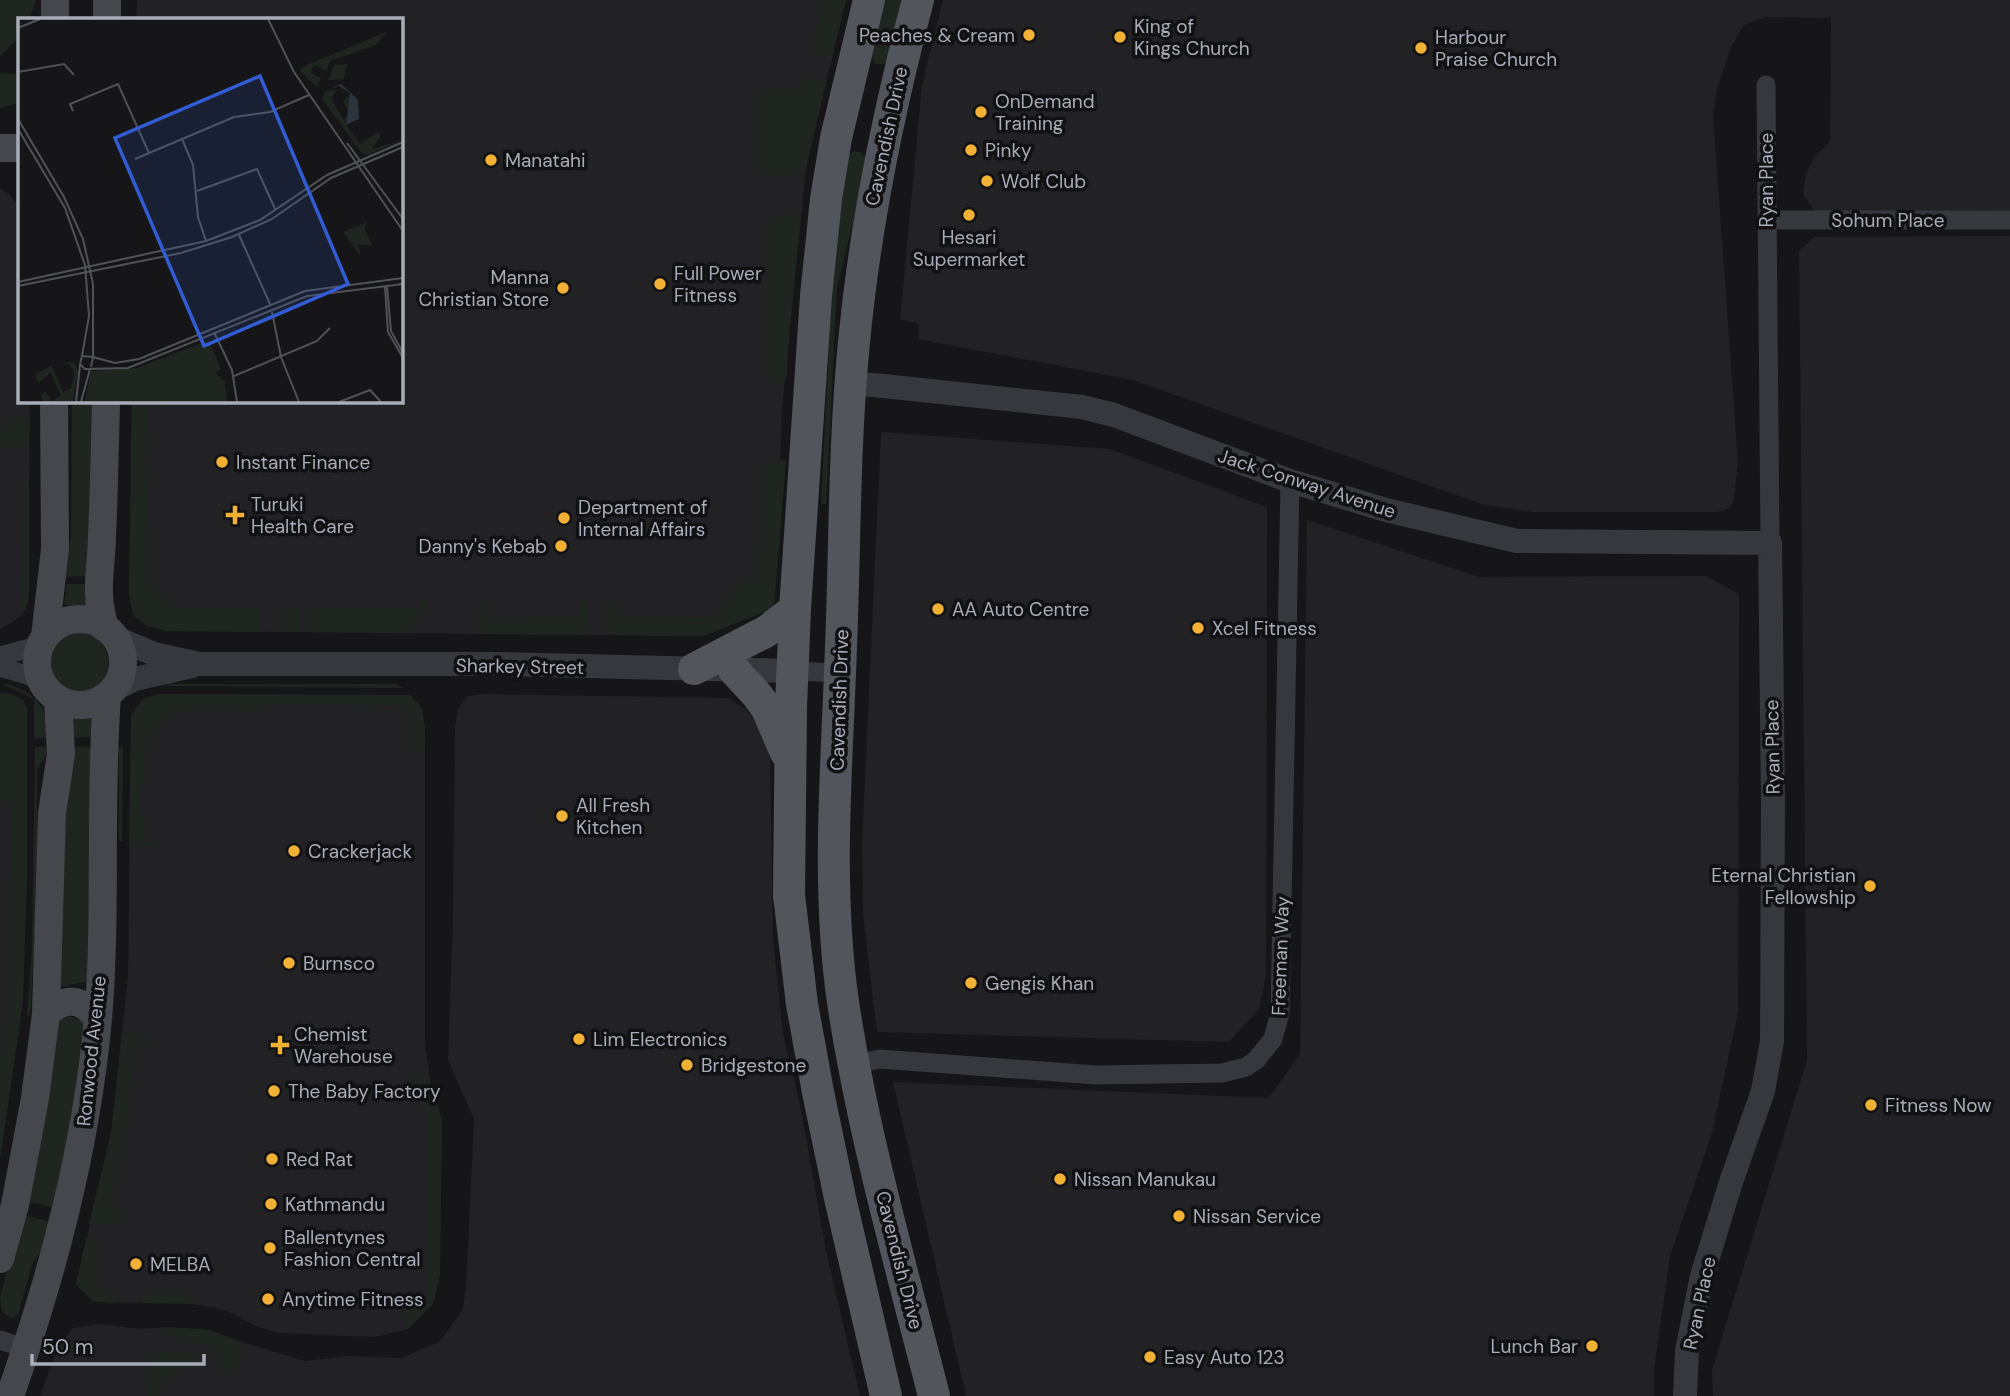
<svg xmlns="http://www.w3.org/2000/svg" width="2010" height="1396" font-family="'DM Sans',sans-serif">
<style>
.built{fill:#222225}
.green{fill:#1e261f}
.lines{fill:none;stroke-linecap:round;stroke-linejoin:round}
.minor{stroke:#37383d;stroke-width:19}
.tertiary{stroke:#37383d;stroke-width:24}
.secondary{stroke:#45474d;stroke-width:28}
.primary{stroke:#53555c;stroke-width:32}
.poi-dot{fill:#f2b134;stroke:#111113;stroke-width:2.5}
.labels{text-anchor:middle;stroke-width:7;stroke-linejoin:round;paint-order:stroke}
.poi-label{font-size:19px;fill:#a8adb8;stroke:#111113;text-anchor:start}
.street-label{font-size:19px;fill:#a8adb8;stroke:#111113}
.inset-road{fill:none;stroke:#505258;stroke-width:2}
.view{fill:#325cd3;fill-opacity:0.15;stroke:#325cd3;stroke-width:3.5}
.inset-edge{fill:none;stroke:#a8adb8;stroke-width:3.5}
</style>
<rect width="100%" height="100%" fill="#161618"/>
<path class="built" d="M137,0H846L806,168L782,409L774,608L703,636L165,631L147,626L133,615L129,595L132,401H401V19H136Z
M943,0H2010V210L1816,212L1803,195L1806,174L1815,156L1830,142L1831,18L1766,17L1744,25L1731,47L1717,89L1713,115L1738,462L1733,503L1726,510L1716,512H1535L1484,505L1133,380L918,339L919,323L900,320L922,85Z
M0,188L9,194L19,207V401H30L28,603L21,616L0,630Z
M2010,236V1396H1713L1712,1370L1807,1060L1799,251L1814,237Z
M881,432L1110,449L1267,507L1266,975L1259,1009L1229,1042L877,1032L863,915L862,843Z
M1307,520L1479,577L1706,576L1739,594L1738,1012L1712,1133L1670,1256L1654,1370V1396H966L893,1082L1269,1098L1300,1054Z
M0,693L12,694L23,700L27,707V819L23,1002L0,1159Z
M159,694L410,695L422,708L425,727V1043L431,1085L442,1120L440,1275L433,1304L408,1329L374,1337L279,1333L256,1326L227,1311L211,1307L178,1302L109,1303L93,1301L76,1285L111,1133L128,976L131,716L143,699Z
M483,694L728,698L745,709L760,727L770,754L773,941L783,1033L801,1110L826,1251L860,1396H40L59,1344L73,1328L100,1324L141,1329L168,1327L209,1330L235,1340L305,1361L349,1356L401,1358L439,1342L462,1311L466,1290L474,1119L448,1060L453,921L455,726L458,710L467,696Z"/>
<path class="green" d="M0,0H36L30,19H19V37L0,57Z
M824,0H846L832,56C824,58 819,56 813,50Z
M886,0H902L888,61L881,65L874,63L872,56Z
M0,73L19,74V103L0,108Z
M809,76L826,81L806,168L799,172L759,175L760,91L798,92L804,78Z
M854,151L860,152L865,156L866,168L837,288L826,504L821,503L833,267L848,156Z
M796,210L801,214L789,325L787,375L784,382H773L767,374L768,225V221Z
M72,401H97L88,576L66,577L71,537Z
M132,401H148L146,457L150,584L157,595H171L173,608L259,607L260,632L165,631L147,626L133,615L129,595Z
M24,418L29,419V449L24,451L21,447H1L0,429H5L10,420Z
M786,460L774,608L703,636L606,635L607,604L618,603L617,619L714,618L738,582L759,581L763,461Z
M29,474V590L28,603L25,610L22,607L23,481Z
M67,584H88V605H64Z
M420,597H425L422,615L407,633L310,632L312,607L419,609Z
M485,602L486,621L579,619L581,603L588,604L586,635L478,634V603Z
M283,607H300V632H282Z
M46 662a31 31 0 1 1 62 0a31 31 0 1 1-62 0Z
M4,683C36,692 46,706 52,738H34V699L4,685Z
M168,684H397L403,688L167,686Z
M0,693L12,694L23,700L27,707V877L23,1002L0,1159V1058L2,1057L9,1012L12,802L0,801Z
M159,694L410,695C427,714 425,729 425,753H410L409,706L261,704L260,710C237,708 211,704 189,708C131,718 144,799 143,843L157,844L154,847H129L131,716L143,699Z
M93,717L95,737L69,738L73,719Z
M69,746L96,747L88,982C78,982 68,987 59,986L58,977Z
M123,746L122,842L119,840V747Z
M35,747H51L37,770V900L30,1016L27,1015L32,949Z
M69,1016L83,1021L87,1027L58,1209L26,1201L56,1023Z
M128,1033L153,1039L152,1043H135L127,1119L109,1208L124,1212L120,1226L89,1224L111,1133L124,1034Z
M417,1074L426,1077L431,1085L442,1120L440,1275L433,1304L408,1329L402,1315L414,1297H428V1092H412V1075Z
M22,1215L56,1223L54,1230L32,1265L18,1315L12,1319L2,1312L0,1298Z
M98,1237L95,1290L114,1291L119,1303L93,1301L76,1285L86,1238Z
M142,1292L194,1294L189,1304L142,1303Z
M167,1327L209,1330L242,1342L241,1361L228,1372L222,1371L219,1354L211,1345L167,1337Z
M159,1352L195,1355L202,1361L203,1366L201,1369H175V1378H161L160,1396H148L149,1356Z"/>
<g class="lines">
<path class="minor" d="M1766,85L1770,543
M1766,220H2010
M0,656L41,645
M0,667L40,679
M793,671L840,673
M854,1064L880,1059L1096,1075L1222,1073L1246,1067L1256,1060L1273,1039L1280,1013L1290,481
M0,1340L27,1349"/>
<path class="tertiary" d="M851,384L874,385L1082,407L1114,415L1290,481L1386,510L1517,541L1770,543L1773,799L1772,1041L1763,1091L1731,1182L1702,1276L1687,1351L1685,1396
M114,637L154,654L199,664H502L793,671
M113,690L135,679L192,666"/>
<path class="secondary" d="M55,19V0
M107,19V0
M0,148H19
M37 662a43 43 0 1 1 86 0a43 43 0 1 1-86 0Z
M105,628C94,592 101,572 102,537C104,491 105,446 106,401
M45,637L55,549L54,401
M46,1014C65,996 83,998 98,1019
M0,1259L15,1205L35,1098L46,1014L52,813L61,754L58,700
M10,1396C53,1273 86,1149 98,1019C107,912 99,803 107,695"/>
<path class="primary" d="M869,0L836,138L826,199L816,296L795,609L791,707L789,895L802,1004L818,1092L840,1198L886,1396
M918,0C888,113 865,226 854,342C844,442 845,546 841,647C837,765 826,884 843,1002C863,1135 901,1266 934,1396
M694,669L767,631L795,609
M734,670L757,695L767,709L786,753"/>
</g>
<g class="poi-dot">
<circle cx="1029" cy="35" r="7"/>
<circle cx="1120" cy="37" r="7"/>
<circle cx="1421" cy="48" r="7"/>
<circle cx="981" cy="112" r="7"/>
<circle cx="971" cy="150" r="7"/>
<circle cx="491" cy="160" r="7"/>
<circle cx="987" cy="181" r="7"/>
<circle cx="969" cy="215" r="7"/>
<circle cx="660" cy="284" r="7"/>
<circle cx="563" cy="288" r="7"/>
<circle cx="222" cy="462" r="7"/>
<path d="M231.5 504.5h7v7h7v7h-7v7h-7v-7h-7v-7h7z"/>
<circle cx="564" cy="518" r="7"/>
<circle cx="561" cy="546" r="7"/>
<circle cx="938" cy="609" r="7"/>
<circle cx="1198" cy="628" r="7"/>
<circle cx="562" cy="816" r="7"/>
<circle cx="294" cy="851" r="7"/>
<circle cx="1870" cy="886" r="7"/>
<circle cx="289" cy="963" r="7"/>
<circle cx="971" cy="983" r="7"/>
<circle cx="579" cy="1039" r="7"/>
<path d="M276.5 1034.5h7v7h7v7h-7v7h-7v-7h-7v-7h7z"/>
<circle cx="687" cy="1065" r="7"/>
<circle cx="274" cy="1091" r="7"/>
<circle cx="1871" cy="1105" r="7"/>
<circle cx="272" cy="1159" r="7"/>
<circle cx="1060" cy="1179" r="7"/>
<circle cx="271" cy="1204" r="7"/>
<circle cx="1179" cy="1216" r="7"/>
<circle cx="270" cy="1248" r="7"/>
<circle cx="136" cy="1264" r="7"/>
<circle cx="268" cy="1299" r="7"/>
<circle cx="1592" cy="1346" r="7"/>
<circle cx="1150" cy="1357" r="7"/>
</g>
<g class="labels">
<g class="poi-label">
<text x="1134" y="33">King of<tspan x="1134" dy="22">Kings Church</tspan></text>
<text x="1015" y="42" text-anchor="end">Peaches &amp; Cream</text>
<text x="1435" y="44">Harbour<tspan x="1435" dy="22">Praise Church</tspan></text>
<text x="995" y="108">OnDemand<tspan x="995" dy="22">Training</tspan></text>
<text x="985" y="157">Pinky</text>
<text x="505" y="167">Manatahi</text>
<text x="1001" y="188">Wolf Club</text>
<text x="969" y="244" text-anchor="middle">Hesari<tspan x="969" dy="22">Supermarket</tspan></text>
<text x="674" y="280">Full Power<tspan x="674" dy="22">Fitness</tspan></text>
<text x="549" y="284" text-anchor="end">Manna<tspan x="549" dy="22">Christian Store</tspan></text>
<text x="236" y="469">Instant Finance</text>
<text x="251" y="511">Turuki<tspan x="251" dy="22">Health Care</tspan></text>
<text x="578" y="514">Department of<tspan x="578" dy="22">Internal Affairs</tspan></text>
<text x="547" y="553" text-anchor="end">Danny's Kebab</text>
<text x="952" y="616">AA Auto Centre</text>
<text x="1212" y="635">Xcel Fitness</text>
<text x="576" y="812">All Fresh<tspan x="576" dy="22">Kitchen</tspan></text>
<text x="308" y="858">Crackerjack</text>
<text x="1856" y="882" text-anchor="end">Eternal Christian<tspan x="1856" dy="22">Fellowship</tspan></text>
<text x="303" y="970">Burnsco</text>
<text x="985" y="990">Gengis Khan</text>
<text x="294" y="1041">Chemist<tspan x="294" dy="22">Warehouse</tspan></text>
<text x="593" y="1046">Lim Electronics</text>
<text x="701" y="1072">Bridgestone</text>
<text x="288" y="1098">The Baby Factory</text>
<text x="1885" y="1112">Fitness Now</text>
<text x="286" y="1166">Red Rat</text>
<text x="1074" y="1186">Nissan Manukau</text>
<text x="285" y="1211">Kathmandu</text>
<text x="1193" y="1223">Nissan Service</text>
<text x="284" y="1244">Ballentynes<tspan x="284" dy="22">Fashion Central</tspan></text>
<text x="150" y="1271">MELBA</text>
<text x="282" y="1306">Anytime Fitness</text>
<text x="1578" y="1353" text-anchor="end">Lunch Bar</text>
<text x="1164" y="1364">Easy Auto 123</text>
</g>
<g class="street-label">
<text transform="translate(886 136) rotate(-78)" y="7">Cavendish Drive</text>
<text transform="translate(1766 180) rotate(-90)" y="7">Ryan Place</text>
<text x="1888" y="227">Sohum Place</text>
<text transform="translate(1307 483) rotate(18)" y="7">Jack Conway Avenue</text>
<text transform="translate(520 666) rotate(1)" y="7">Sharkey Street</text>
<text transform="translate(839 700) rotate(-88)" y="7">Cavendish Drive</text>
<text transform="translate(1772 747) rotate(-91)" y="7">Ryan Place</text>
<text transform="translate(1280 956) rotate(-88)" y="7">Freeman Way</text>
<text transform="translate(91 1051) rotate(-84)" y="7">Ronwood Avenue</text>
<text transform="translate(900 1260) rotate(76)" y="7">Cavendish Drive</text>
<text transform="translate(1699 1303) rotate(-78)" y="7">Ryan Place</text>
</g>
</g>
<g transform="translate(18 18)">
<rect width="385" height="385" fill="#161618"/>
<path d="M368,14L358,27L312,43L308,53L298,47L294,50L293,55L303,60L299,69L283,54L282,50ZM329,46L326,61L310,62L316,47ZM319,72L313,81L326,102L331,96L325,83L331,78L332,99L326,104L342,126L360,114L363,118L354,131L385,122L349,137L343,134L304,81L307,73ZM349,204L346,210L354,227H340L343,239L325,214ZM186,324L192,326L198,339L203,352L197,355L207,364L209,384H67L73,353L119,350ZM56,344L60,353L55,384H25L23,376L28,373L33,383L43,378L33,355L20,365L17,356L34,348L45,374L53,370L56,356L52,346H37Z" fill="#1e261f"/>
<path d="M323,66L340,82L341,101L328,107L332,75L321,68L310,72Z" fill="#2c353c"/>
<path class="inset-road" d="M250,1L276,54L385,213M0,10L22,1M0,54L46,46L56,57M55,93L52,86L100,66L131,135M0,101L46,179L65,221L75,266V338M0,111L47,190L67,247L71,298L64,338M164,121L175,147L180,199L188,223M329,125L385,201M117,141L216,99L252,94L291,77M179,173L239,151L257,191M221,217L252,286M0,264L188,223L242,202L309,157L385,124M0,268L163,235L214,219L254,201L313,160L385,129M369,268L373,313L385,335M367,269L370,314L385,340M254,294L263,339L281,384M196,314L214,352L219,384M75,339L97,345L121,341L287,273L385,260M73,349L75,339L64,338L62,346L67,351L110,350L289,278L385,266M216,358L299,323L312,310M58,384L62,347M63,384L72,351M321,384L352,372L363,384"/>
<path class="view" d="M242,58L330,266L186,328L97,120Z"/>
<rect width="385" height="385" class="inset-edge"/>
</g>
<path d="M32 1354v10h172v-10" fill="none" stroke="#a8adb8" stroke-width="3.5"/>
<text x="42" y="1354" font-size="21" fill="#a8adb8" stroke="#111113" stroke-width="5" paint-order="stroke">50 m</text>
</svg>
